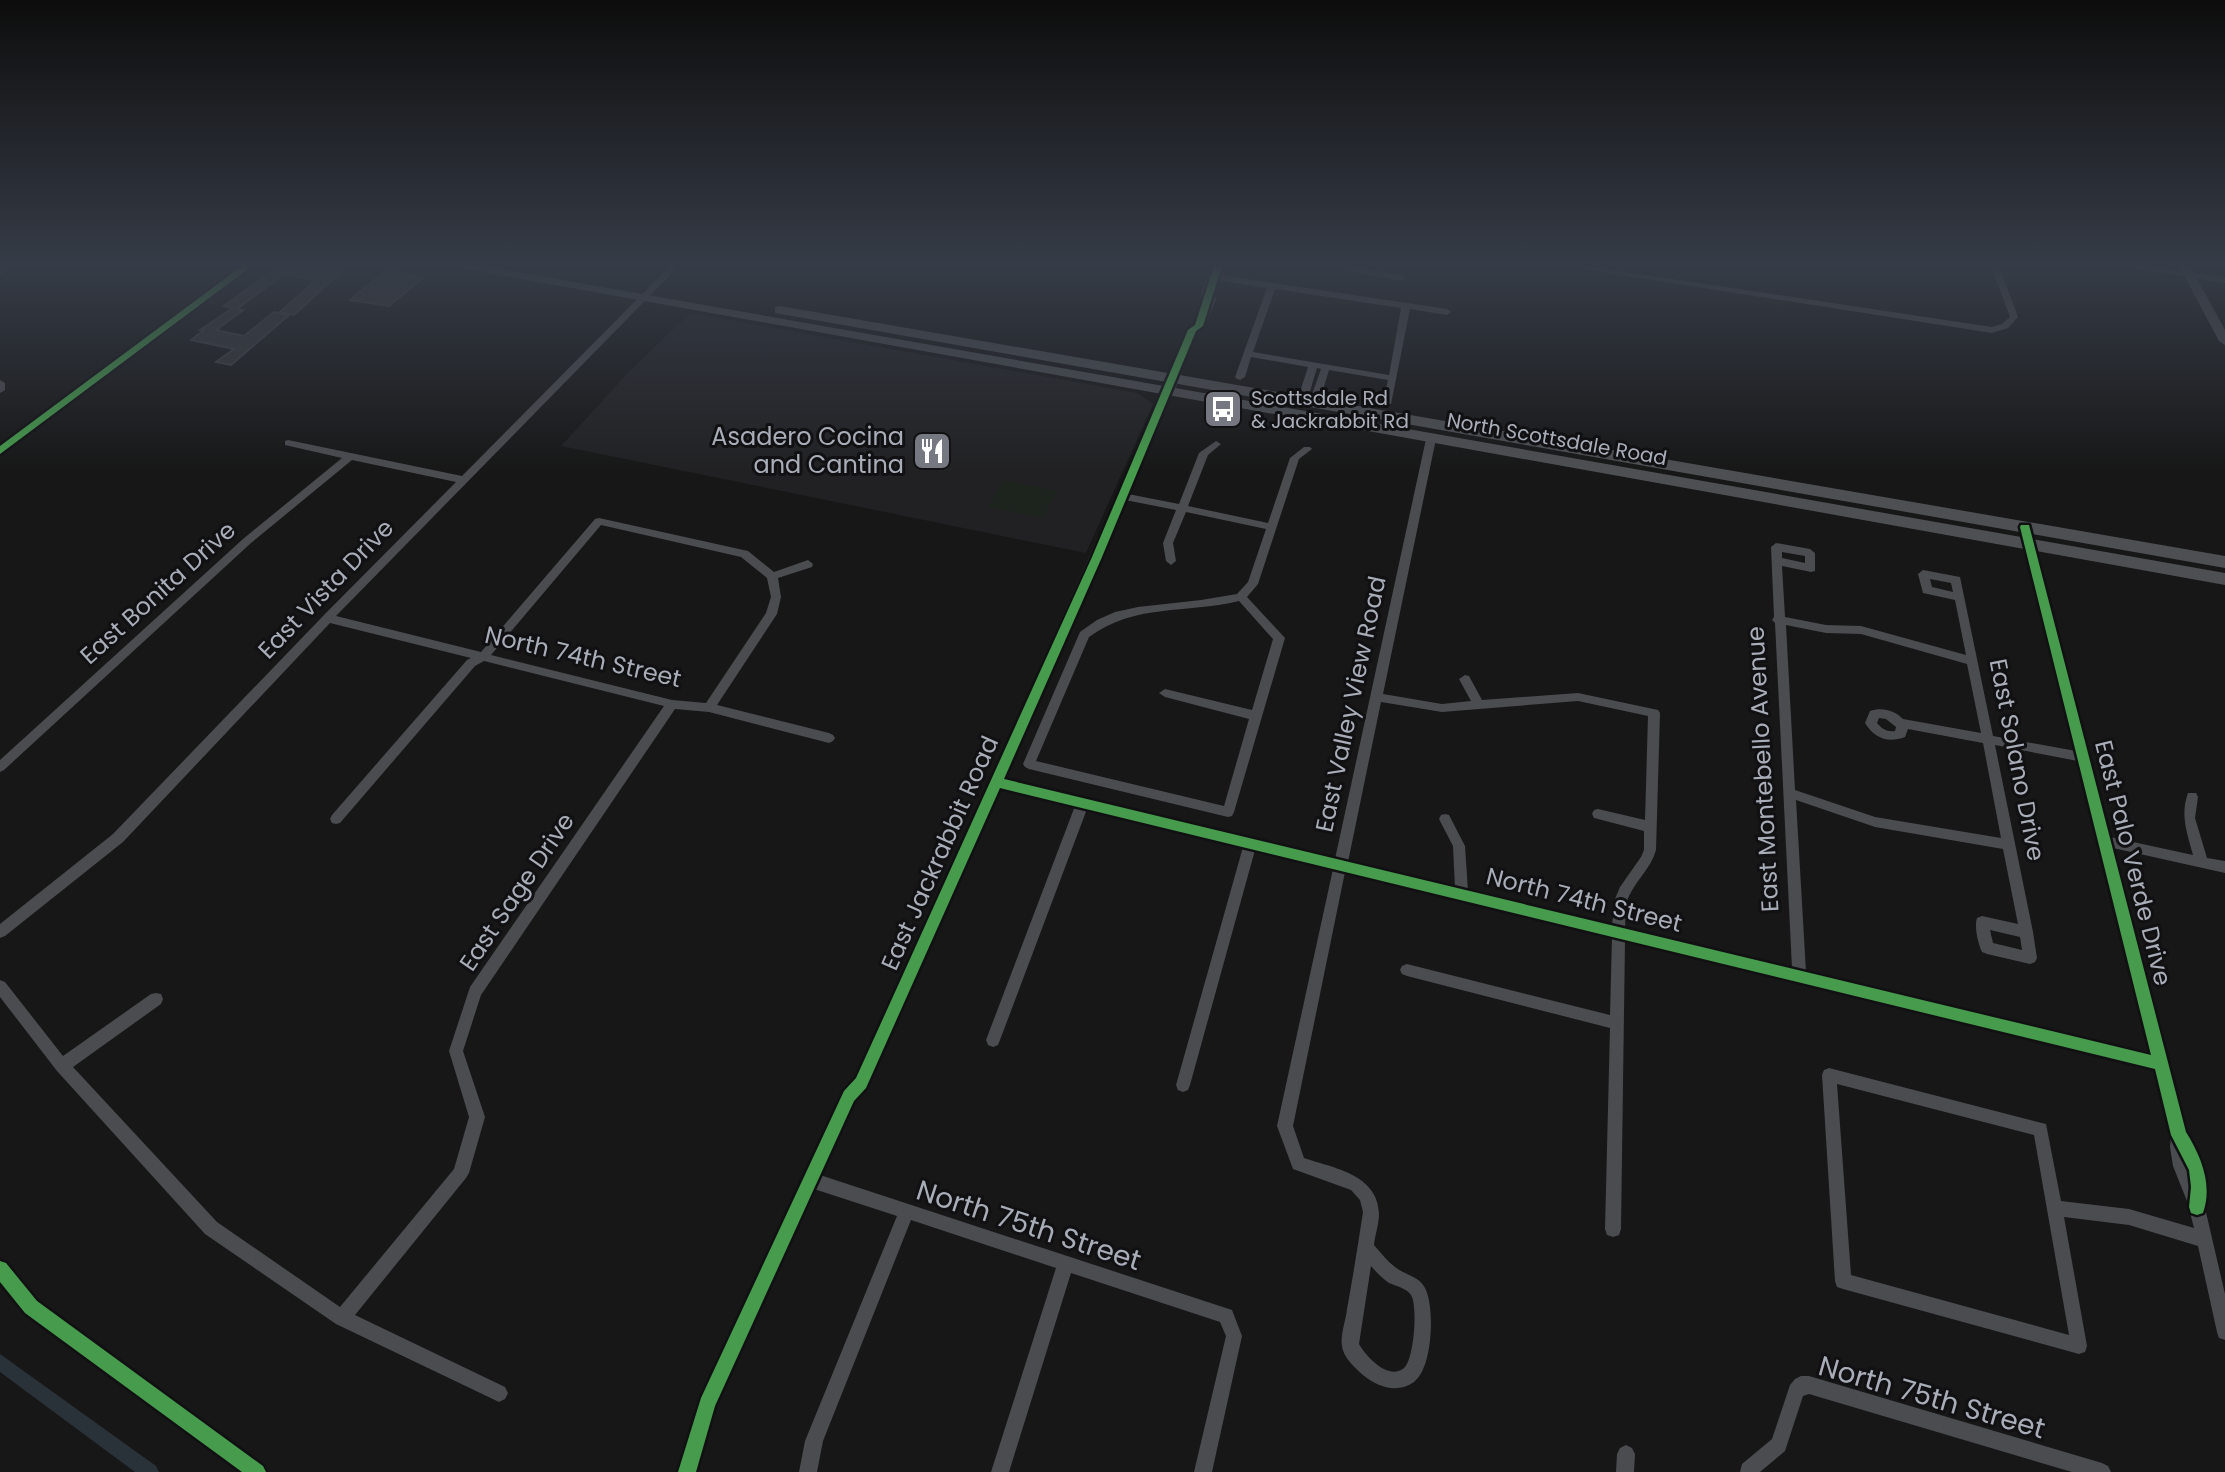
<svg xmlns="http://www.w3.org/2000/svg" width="2225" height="1472" font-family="Poppins,sans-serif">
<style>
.built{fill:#212123}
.green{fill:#1d241e}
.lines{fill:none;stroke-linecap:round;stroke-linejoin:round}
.canal{fill:#2a3239;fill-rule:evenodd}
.building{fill:#353536;stroke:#3f4043;stroke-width:2}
.minor{fill:#4b4c50;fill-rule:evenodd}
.tertiary{fill:#4b4c50;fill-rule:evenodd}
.secondary{fill:#4a4a4e;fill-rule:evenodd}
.primary{fill:#4d4f52;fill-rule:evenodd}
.cycleway-casing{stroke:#111113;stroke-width:5}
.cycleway{fill:#469c4c;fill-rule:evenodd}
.labels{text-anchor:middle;stroke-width:6;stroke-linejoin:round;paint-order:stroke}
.far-poi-label{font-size:20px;fill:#a8adb8;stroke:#111113;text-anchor:start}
.far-street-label{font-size:20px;fill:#a8adb8;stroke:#111113}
.poi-label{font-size:24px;fill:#a8adb8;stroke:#111113;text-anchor:end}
.street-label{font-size:24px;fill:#a8adb8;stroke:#111113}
.near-street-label{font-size:28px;fill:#a8adb8;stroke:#111113}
</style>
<rect width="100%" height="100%" fill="#171717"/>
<path class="built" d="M690,313L1137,393L1153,404L1086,553L561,446L627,374Z"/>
<path class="green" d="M1003,480L1057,491L1043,518L988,507Z"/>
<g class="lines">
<path class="canal" d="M0,1354L156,1466L159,1472H135L0,1372Z"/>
</g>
<path class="building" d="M287,266L343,270L294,315L280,312L316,280L284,274L237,309L243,310L216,330L244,336L274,312L289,315L231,365L216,362L234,349L191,340L204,330H200L233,308L224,306L274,270L281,271Z
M386,270L424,277L389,306L350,300Z"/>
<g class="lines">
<path class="minor" d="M4,266H14L0,275V269Z
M670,266H679L336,616L481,652L595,519L599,518L748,551L774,572L808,560L813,564L812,567L778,578L781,597L777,614L717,705L829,733L833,735L835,738L833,741L829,743L709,712L675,709L481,995L463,1051L485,1117L469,1173L466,1178L355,1315L505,1387L508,1393L505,1399L499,1402L336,1324L205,1234L57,1071L0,997V980L5,982L63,1056L151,994L156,993L161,994L163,999L161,1004L73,1067L217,1222L340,1307L454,1169L469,1117L449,1051L470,987L664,706L484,661L475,666L340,823L336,824L332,823L330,819L332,815L467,660L471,658L330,623L123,842L5,936L0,938V924L113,834L324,615L456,482L352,460L251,543L4,770L0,772V760L243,539L342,458L285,445V441L288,440L462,476ZM601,525L741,557L767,578L771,597L766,613L706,703L672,700L491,655Z
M1322,266H1344L1401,275L1405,278L1401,281Z
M1563,266H1586L1992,327L2002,324L2010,317L1991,266H1999L2018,317L2008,328L1992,333Z
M2117,266H2143L2225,277V283Z
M1213,274L1447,309L1451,312L1447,315L1410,309L1391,404H1385L1383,402L1388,380L1329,370L1319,403L1314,406L1309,403L1321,369L1317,368L1307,401L1302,404L1297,401L1308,367L1251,357L1245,377L1240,380L1237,379L1235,377L1267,288L1210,279V275ZM1275,289L1401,308L1389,375L1253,352Z
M0,380L5,383V390L0,393Z
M1168,389L1173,392L1128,494L1179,504L1199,453L1216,441L1221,444L1208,455L1188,506L1268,523L1290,458L1304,447H1310L1312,449L1299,459L1258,584L1247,597L1285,638L1234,812L1232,816L1228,817L1029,769L1025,767L1023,764L1080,632L1097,620L1115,612L1138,607L1201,600L1237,594L1248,582L1266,529L1186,512L1173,543L1176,561L1171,565L1166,561L1163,543L1176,510L1125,500L1003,779L1335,859L1426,439L1431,436L1436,439L1383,694L1442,704L1471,701L1459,679L1465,675L1469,676L1482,700L1578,693L1658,710L1660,713L1656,850C1651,868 1637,879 1629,896C1624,906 1626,917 1625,928L1792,968L1775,623L1772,620L1774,617L1771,547L1776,543L1810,549L1815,553V571L1811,572L1782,566L1785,617L1826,625L1861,626L1966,655L1955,600L1923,593L1918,574L1923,570L1960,577L1993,736L2076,751L2020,527L2021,525H2029L2110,837L2193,855C2187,833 2180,815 2188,793H2196L2198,797L2195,818L2207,858L2225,861V873L2113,848L2186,1132L2199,1156L2206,1178L2205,1208L2225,1294V1340L2219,1338L2217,1332L2198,1246L2129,1225L2064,1217L2087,1346L2085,1352L2079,1354L1843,1289L1837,1287L1835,1281L1822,1075L1824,1070L1829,1068L2046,1124L2061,1201L2129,1209L2194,1228L2187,1201L2173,1166L2170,1147L2171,1135L2155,1069L1625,940L1621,1229L1619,1235L1613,1237L1607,1235L1605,1229L1610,1028L1407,976L1402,974L1400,970L1402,966L1407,964L1610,1015L1612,937L1345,872L1293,1126L1304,1158C1333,1168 1378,1174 1379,1214C1379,1224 1375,1235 1374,1245C1381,1253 1387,1261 1395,1267C1405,1275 1419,1276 1425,1288C1435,1307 1433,1368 1414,1382C1398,1394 1377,1387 1363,1375C1355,1368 1343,1357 1342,1346C1340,1335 1346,1320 1347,1309C1353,1277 1358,1244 1363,1212L1360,1200L1351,1190L1293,1169L1277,1126L1333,869L1255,850L1190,1085L1188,1090L1183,1092L1178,1090L1176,1085L1243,847L1087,809L1000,1040L998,1045L993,1047L988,1045L986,1040L1075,806L999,788L866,1088L854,1101L820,1175L1232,1310L1242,1336L1212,1472H1194L1226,1336L1220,1322L1071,1273L1009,1472H991L1056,1268L911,1220L823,1441L817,1472H799L805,1441L897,1216L814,1189L715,1406L696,1472H678L701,1398L802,1181L804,1174L806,1173L844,1091L856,1078L1163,392ZM1782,552L1805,556V563L1782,558ZM1930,579L1951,583L1953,592L1932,587ZM1239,601L1273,639L1252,710L1165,689L1159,693L1165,697L1249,719L1224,806L1036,761L1089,637C1136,603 1185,614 1239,601ZM1786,625L1826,633L1861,634L1967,664L1981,733L1903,719C1894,710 1882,707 1870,711L1865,723C1875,739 1888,743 1905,737L1908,729L1983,743L2001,838L1875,817L1795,790ZM1578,701L1648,716L1645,820L1598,809L1594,810L1592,814L1594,818L1598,819L1644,831V850L1641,857L1620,887L1615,899L1612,925L1468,891L1465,846L1449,815L1445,814L1441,815L1439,819L1453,846L1455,888L1348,862L1381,702L1442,712ZM1879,718L1886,719L1896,727L1895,731C1887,732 1882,729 1877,723ZM1995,745L2078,761L2151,1055L1806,972L1796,800L1875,827L2003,849L2018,924L1982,916L1977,918C1974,927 1978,943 1982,952L1987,954L2030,964L2035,962L2037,958L2033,932ZM1990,930L2020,937L2022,950L1993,943ZM1837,1084L2034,1135L2069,1335L1851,1275ZM1371,1266C1376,1272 1382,1278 1389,1283C1396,1286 1406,1288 1411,1295C1418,1306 1414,1360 1404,1368C1388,1381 1366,1356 1359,1344Z
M1801,1376H1809L2102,1463L2108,1466L2111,1472H2072L1809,1394L1803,1396L1785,1451L1760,1472H1740L1742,1464L1772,1439L1790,1385L1795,1379Z
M1626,1445L1632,1448L1635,1454L1634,1472H1616L1617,1454L1620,1448Z"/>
<path class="tertiary" d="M1212,266H1223L1213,294L1216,299L1205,326L1197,332L1174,392L1172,395H1164L1162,392L1186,330L1194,324L1204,299L1201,294Z
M2179,266H2190L2225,330V345L2219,341Z"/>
<path class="secondary" d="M239,266H254L0,456V444Z"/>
<path class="primary" d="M450,266H483L2225,573V585Z
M780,306L2225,556V568L775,313V307Z"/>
<g class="cycleway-casing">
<path id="cycleway" d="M242,266H252L0,454V446Z
M1214,266H1222L1203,326L1196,331L1102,557L1004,779L2151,1055L2020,527L2021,525H2029L2186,1132C2201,1156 2213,1185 2203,1213L2197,1215L2191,1213L2189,1207L2191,1187L2189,1170L2171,1135L2155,1069L1000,788L866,1088L854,1101L715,1406L696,1472H678L701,1398L844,1091L856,1078L886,1012L1092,557L1188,330L1195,325Z
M0,1261L6,1263L37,1301L263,1466L266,1472H242L25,1313L0,1282Z"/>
</g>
<use href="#cycleway" class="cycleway"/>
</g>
<linearGradient id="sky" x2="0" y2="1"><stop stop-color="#0d0d0d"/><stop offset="0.56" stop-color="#363c47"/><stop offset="1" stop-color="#363c47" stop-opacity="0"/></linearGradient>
<rect width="2225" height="473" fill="url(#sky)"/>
<defs>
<g id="bus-square" transform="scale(2)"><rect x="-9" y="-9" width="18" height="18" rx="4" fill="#757880" stroke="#111113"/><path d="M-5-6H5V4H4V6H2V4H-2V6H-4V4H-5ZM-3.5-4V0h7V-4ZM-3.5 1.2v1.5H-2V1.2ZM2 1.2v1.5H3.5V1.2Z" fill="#fff"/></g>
<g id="restaurant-square" transform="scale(2)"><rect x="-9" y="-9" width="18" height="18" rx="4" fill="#757880" stroke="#111113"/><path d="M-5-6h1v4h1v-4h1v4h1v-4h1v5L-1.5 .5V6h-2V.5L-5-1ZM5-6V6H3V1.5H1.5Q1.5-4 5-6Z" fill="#fff"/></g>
</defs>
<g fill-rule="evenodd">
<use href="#bus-square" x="1223" y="409"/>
<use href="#restaurant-square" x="932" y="451"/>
</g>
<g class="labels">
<g class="far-poi-label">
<text x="1251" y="405">Scottsdale Rd<tspan x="1251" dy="23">&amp; Jackrabbit Rd</tspan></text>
</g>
<g class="far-street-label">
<text transform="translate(1557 439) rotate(10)" y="7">North Scottsdale Road</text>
</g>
<g class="poi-label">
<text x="904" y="445">Asadero Cocina<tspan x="904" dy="28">and Cantina</tspan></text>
</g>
<g class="street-label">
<text transform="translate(326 589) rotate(-46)" y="8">East Vista Drive</text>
<text transform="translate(158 593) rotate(-42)" y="8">East Bonita Drive</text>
<text transform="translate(583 657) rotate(13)" y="8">North 74th Street</text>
<text transform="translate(1351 704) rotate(-78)" y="8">East Valley View Road</text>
<text transform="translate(2017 760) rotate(79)" y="8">East Solano Drive</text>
<text transform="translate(1763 769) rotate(-93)" y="8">East Montebello Avenue</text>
<text transform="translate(940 853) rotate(-66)" y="8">East Jackrabbit Road</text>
<text transform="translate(2133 863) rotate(76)" y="8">East Palo Verde Drive</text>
<text transform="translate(517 892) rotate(-56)" y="8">East Sage Drive</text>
<text transform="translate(1584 900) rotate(14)" y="8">North 74th Street</text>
</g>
<g class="near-street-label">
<text transform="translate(1029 1225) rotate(18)" y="10">North 75th Street</text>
<text transform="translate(1932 1397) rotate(16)" y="10">North 75th Street</text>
</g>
</g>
</svg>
